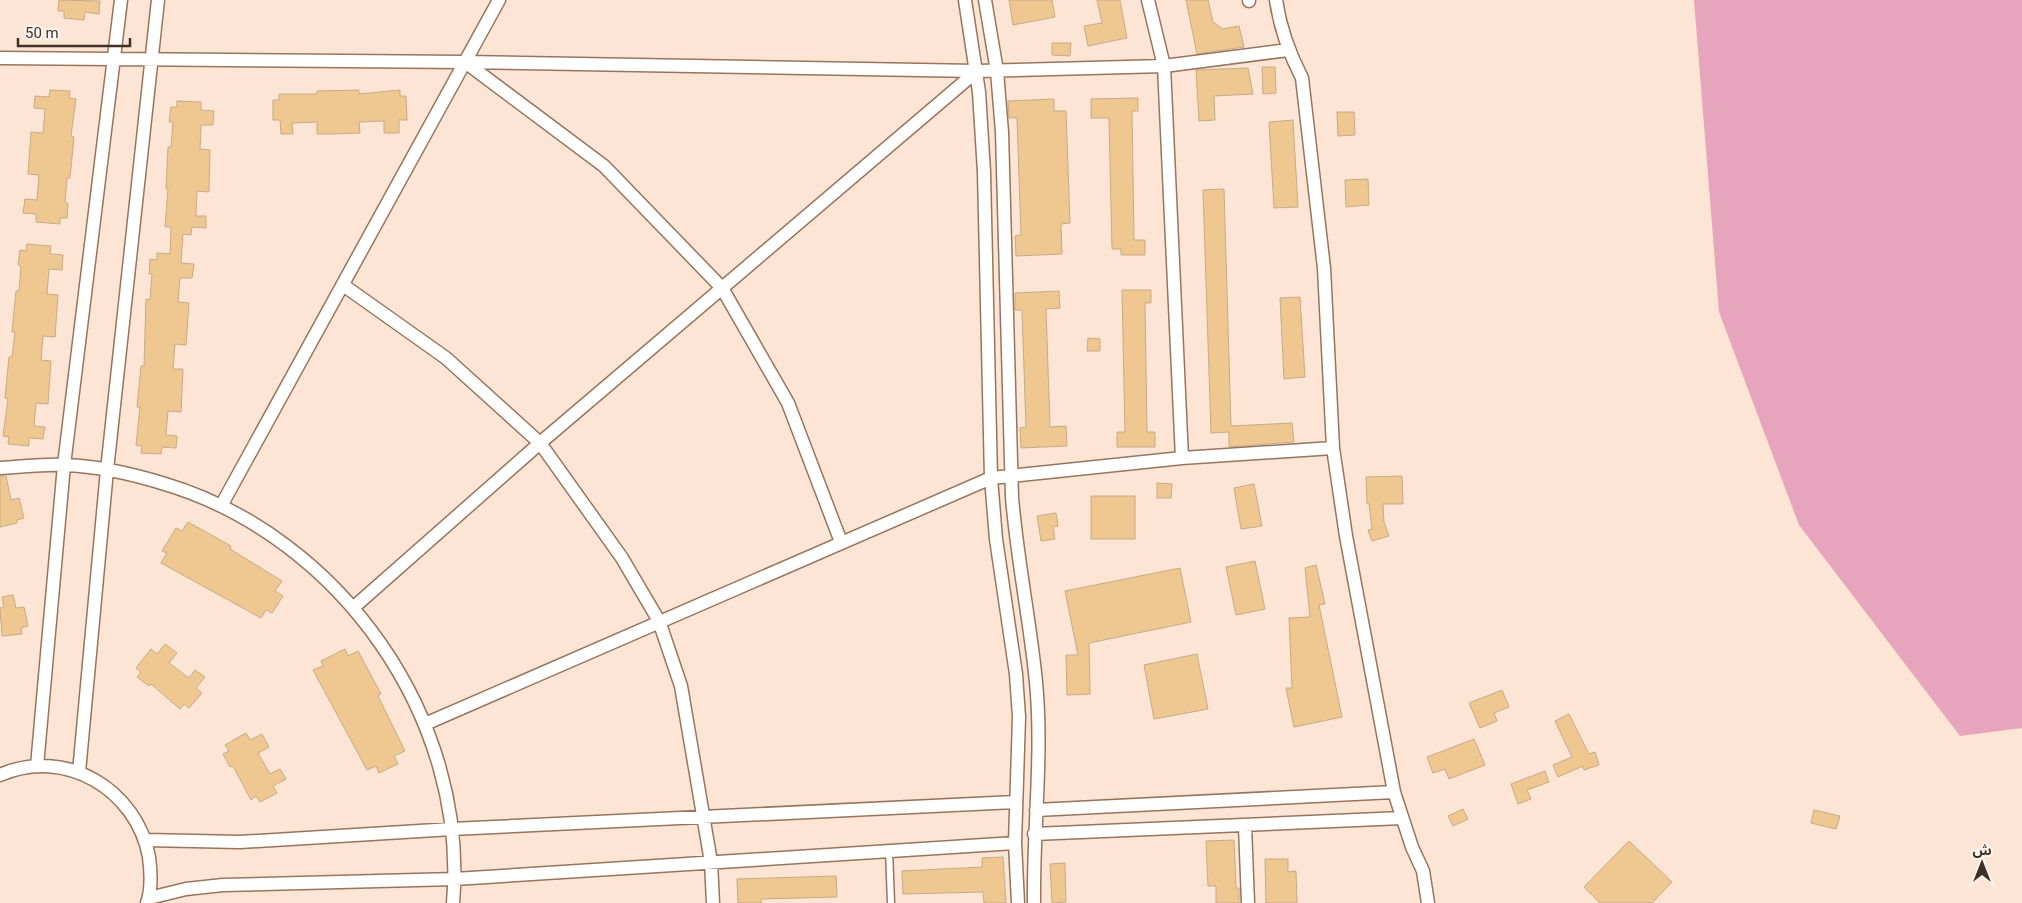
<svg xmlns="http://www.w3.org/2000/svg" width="2022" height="903" font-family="Roboto,'Noto Sans Arabic',sans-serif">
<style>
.forest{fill:#e7a5bd}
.building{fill:#efc790;stroke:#c5ab87}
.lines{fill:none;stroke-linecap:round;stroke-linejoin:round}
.service-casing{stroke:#98745c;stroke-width:9}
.minor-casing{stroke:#98745c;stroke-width:15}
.service{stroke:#fff;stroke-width:6}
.minor{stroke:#fff;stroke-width:12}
</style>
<rect width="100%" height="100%" fill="#fde5d5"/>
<path class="forest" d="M1694,0H2022V728L1960,736L1799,525L1719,312Z"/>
<path class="building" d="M59,0L100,1L99,14L85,12L84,20L64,18V11H58Z
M1009,0H1052L1055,17L1013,25Z
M1097,0H1120L1127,38L1088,46L1084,26L1102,23Z
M1186,0H1208L1213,22L1223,29L1239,26L1244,47L1197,54Z
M1052,43H1071L1070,56L1052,55Z
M1262,67H1275L1276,93L1263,94Z
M1248,68L1253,94L1214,96L1215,120L1199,121L1196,70Z
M50,90L70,91L69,98L76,99L71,136L74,137L70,178H67L65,203H68L67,218H60V224L36,222V214L23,213L25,199L37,200L39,175L28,174L31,132L43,133L45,109L34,108L35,96L49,97Z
M359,90V94L400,90V96H406L407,120H399V133H384V121L359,122L360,133L332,134H317V122L292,123L293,134H281L280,120H273V100H279V94H317V91Z
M1138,98V111H1132L1134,240H1145V255H1121V249H1112L1109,118H1091V99Z
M1054,99V111H1066L1070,223L1061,224L1062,254L1016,256L1015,236L1021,235L1017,118H1009L1008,101Z
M177,101L201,102V110L214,111L213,125H201L200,149L210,150L209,192L197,191L196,216H206V228L192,227L191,235L183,234L181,263L194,264L192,278H180L178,302L189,303L186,345L175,344L173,369H183L181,412L168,411L166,435L177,436L176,448L162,447L161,454L141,453L142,446L136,445L140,407H137L141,366H144L146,299L150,300L152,274H149L150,259L157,260V253L170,254L171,227H165L168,189H166L168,147H171L173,122H169L171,107H177Z
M1337,112H1354L1355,135L1338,136Z
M1293,120L1298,207L1274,208L1269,122Z
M1368,179L1369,205L1346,207L1345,180Z
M1224,189L1231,426L1292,423L1294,442L1229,447V432L1211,433L1203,190Z
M27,244L51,246L50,254L63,255L62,270L49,269L47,294L58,295L55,337L43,336L41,360L51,361L48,404L36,403L34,426L45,427L43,439L29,438V446L8,444L9,437L3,436L8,399L5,398L9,357H12L15,332H12L16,291H19L21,266L18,265L20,250L26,251Z
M1122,290H1151V303H1145L1147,432H1155V447H1117V432H1125Z
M1059,291L1060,308L1046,309L1050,427L1066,426L1067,446L1021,448L1020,428L1026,427L1022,310H1015V293Z
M1300,297L1305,377L1284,379L1280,298Z
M1088,338L1100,339V351H1087Z
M0,476H6L11,500L19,498L24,518L17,520V523L0,527Z
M1402,476L1403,504H1383L1384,522L1389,536L1372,541L1368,530L1372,529L1369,504H1367L1366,477Z
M1157,483L1172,484L1171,498H1157Z
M1254,484L1262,526L1241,529L1234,488Z
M1091,496H1135V539H1091Z
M1056,513L1058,526L1053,527L1055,539L1041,541L1037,516Z
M188,522L231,546L230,549L282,581L275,591L283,596L272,613L266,610L261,618L161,563L167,553L162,551L176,528L182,531Z
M1255,561L1265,609L1236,615L1226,567Z
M1316,565L1325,604L1319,605L1342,717L1294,727L1286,688H1292L1289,618L1310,617L1305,568Z
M1180,568L1191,622L1089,643L1090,694L1067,695L1066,655H1078L1065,591Z
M13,595L16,608L24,607L28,626L21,628L22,634L2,636L0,608L4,607L2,597Z
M165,644L177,653L169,663L189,678L195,670L205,677L196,688L202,693L189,708L184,704L180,709L151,684L149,686L137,677L141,672L136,668L151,649L157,654Z
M345,649L348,656L358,651L381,694L378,696L405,751L394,756L398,764L379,773L376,766L367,770L313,670L323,666L321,661Z
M1197,654L1208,709L1154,719L1144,665Z
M1502,690L1509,707L1494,713L1497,721L1480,728L1469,703Z
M1569,714L1589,754L1595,752L1599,765L1584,770L1583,766L1558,777L1553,765L1572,757L1555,721Z
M246,733L250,740L262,734L269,747L258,753L270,774L280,769L286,779L273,786L277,793L260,802L256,796L251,800L233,766L230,767L223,754L229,751L225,745Z
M1474,739L1485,765L1449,779L1445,769L1433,773L1427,757Z
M1545,771L1549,782L1527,790L1531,799L1518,804L1511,784Z
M1463,809L1468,819L1453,826L1448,816Z
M1814,810L1840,816L1836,829L1811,823Z
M1234,840L1236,888H1239V903H1216V886H1208L1206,841Z
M1629,841L1672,882L1652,903H1600L1584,887Z
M1003,857L1006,903H984L983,892L903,894L902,871L982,867V858Z
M1265,859H1288V872L1296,871L1297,903H1266Z
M1065,863L1066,902L1052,903L1050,864Z
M836,876L837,897L761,899V903H738L737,879Z"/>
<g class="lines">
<g class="service-casing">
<path id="service" d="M889,850L891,903"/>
</g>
<g class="minor-casing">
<path id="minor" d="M965,0L979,92L984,172L991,478L996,539L1016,674L1019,717L1015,843L1018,903
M985,0L997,71L1002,132L1012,497C1017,559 1030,620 1036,682C1043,756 1033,829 1034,903
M1148,0L1164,66L1182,458
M1249,0V1
M1276,0C1280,28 1289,53 1302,78L1324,268L1333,448L1346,536L1394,792L1412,847L1423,871L1428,903
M0,58L465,62L977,71L1164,66L1288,50
M465,62L604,166L722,288L788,403L841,542
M343,285L446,358L540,443L622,558L659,621L681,686L711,862L713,903
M0,468C21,467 43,464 64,465C98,466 133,474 165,484C341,537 469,719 453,903
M221,506L499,0
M354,607L540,443L977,71
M425,724L991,478L1182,458L1333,448
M37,766L64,465L121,0
M79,772L107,470L158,0
M0,775C65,746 137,790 149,857C151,872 152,889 147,903
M1036,810L1394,792
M1245,826L1248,903
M1034,834L1402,818
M146,840L240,842L452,829L1015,802
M149,898L186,889L223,885L455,879L1015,843"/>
</g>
<use href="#service" class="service"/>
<use href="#minor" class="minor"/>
</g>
<g transform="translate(1982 863)" stroke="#fef6f0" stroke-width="4" paint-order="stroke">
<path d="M0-4L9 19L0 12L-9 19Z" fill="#403026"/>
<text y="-8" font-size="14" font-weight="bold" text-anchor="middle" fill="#403026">ش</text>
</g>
<path d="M18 38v8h112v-8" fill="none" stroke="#403026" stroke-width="2.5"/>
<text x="25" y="38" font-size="15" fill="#403026" stroke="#fef6f0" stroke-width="4" paint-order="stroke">50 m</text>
</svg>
